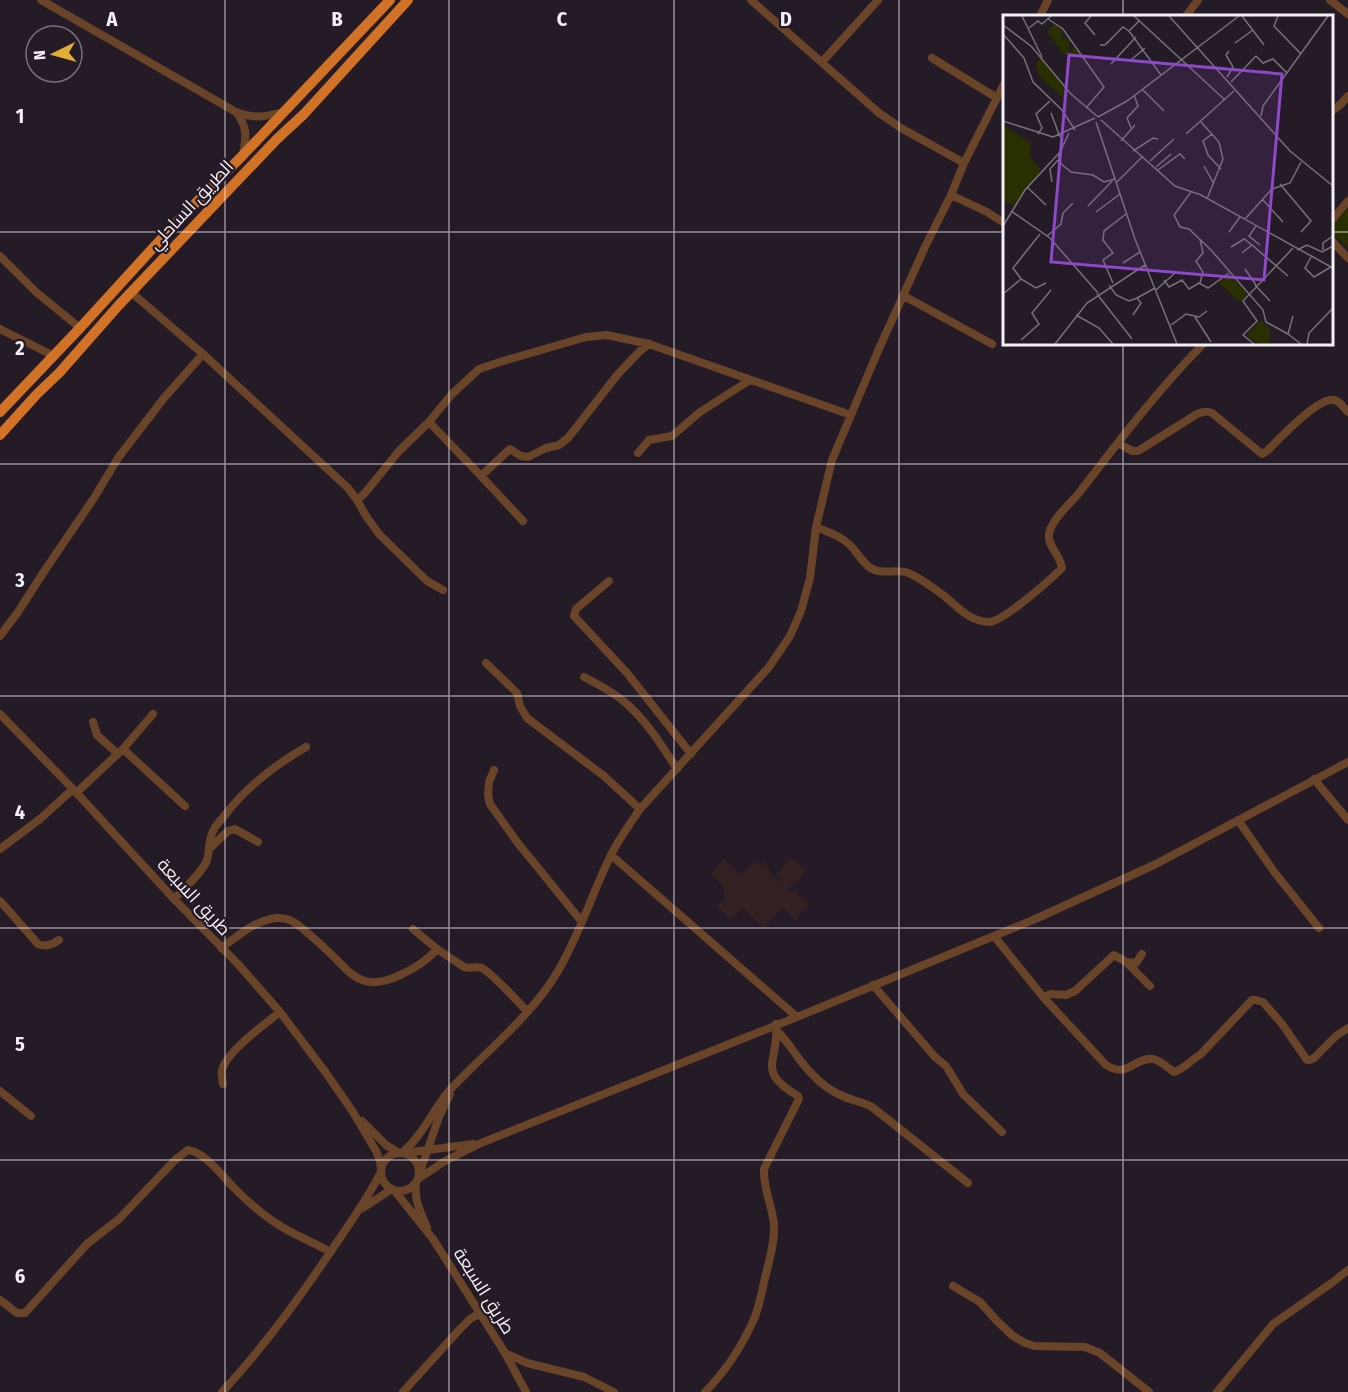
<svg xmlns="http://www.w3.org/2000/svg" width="1348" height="1392" font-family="'Fira Sans Condensed',Cairo,sans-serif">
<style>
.education{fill:#332023}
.green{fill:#292f00}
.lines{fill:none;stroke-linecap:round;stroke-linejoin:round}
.minor{stroke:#6a4429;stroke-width:8}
.highway{stroke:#d27226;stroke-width:10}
.grid{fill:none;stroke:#f5eff7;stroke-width:1.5;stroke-opacity:0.55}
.labels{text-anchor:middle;stroke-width:4.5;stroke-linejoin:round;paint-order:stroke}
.street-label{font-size:18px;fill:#f5eff7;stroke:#241b26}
.inset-road{fill:none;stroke:#78707a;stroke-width:1.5}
.view{fill:#8d49c7;fill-opacity:0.15;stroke:#8d49c7;stroke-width:3}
.inset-edge{fill:none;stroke:#f5eff7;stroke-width:3}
.grid-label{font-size:20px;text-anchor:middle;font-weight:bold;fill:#f5eff7;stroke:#241b26;stroke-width:4.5;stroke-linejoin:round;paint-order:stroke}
</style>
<rect width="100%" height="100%" fill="#241b26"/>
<path class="education" d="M791,857L807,871L791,888L789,886L787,889L791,893L794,890L809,904L795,920L782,908L763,928L742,908L731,920L717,907L725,898L724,887L711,874L724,859L741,875L755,860L760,865L763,862L770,869L768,871L780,882L782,880L776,874Z"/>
<path class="green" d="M1348,208V248L1332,232V227Z"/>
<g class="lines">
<path class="minor" d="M41,0L236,112C255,119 264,117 283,112
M751,0L879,113L901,128L964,163
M1330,0L1348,14
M1040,16L1048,0
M1186,16L1198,0
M932,58L997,98
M822,62L878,0
M1332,111L1341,104L1348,96
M237,113C248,129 246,136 243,155
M951,195L987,212L1004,223
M1332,220L1348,201
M1332,241L1348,258
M0,256L36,292L80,328
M132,293L203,354L348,488L357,500L366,516L379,534L427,581L443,590
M904,296L992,344
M0,329L54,356
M429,422L481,476L510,449L521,456L528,457L546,448L559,445L568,438L618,374L640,351L649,344
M1118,443L1132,451H1138L1197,414C1203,411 1207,411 1212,413L1262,454L1267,451C1278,440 1318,397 1334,400C1340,401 1344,408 1348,412
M638,453L649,440L672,436L700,412L750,380
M481,476L523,521
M357,500L365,493L399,451L429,422L451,395L479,369L503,361L586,337L607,335L649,344L851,415
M816,527C828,532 841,536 851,546C857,553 862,561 869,567C881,576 895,568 908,573C918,577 935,589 943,595C957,606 970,622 989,622C1003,622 1051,579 1062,568C1061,556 1047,546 1049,534C1052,519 1069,505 1079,493C1118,442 1158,390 1203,344
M609,581L576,609L574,616L627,673L691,754
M0,636L18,612L45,570L94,498L118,458L164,398L203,354
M486,663L517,693L520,706L527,718L604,776L640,809
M584,677C599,685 615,693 628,705C648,723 662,746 677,769
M0,714L73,789L174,899L237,963L280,1012L326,1073L353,1112L376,1151L380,1161L381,1170
M93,722L97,735L118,754
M123,749L185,806
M494,770L489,782L488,795L490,804L517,842L582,922
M1314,779L1348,820
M76,793L123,749L153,714
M1238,820L1275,873L1319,928
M0,849L40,819L73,789
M209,849L228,831L235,829L258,842
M611,855L797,1017
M174,899C184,889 202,873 207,860C210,850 208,839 214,829C217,824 222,819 225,815C247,786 275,765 306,747
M0,901L38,944C47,947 51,945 59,940
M413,929L437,949L464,967C470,969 476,966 482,968C493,974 517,1001 527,1011
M994,936L1044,998L1106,1065C1128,1079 1134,1057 1153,1059C1160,1060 1168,1068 1174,1072C1185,1069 1190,1060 1200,1055L1252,1000H1256L1263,1002L1282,1024L1307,1060H1310L1314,1058L1336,1036L1348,1028
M221,948C238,936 255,920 277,918C288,917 294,922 302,928C314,938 325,948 336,959C344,967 353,978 365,981C375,984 386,981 396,977C412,970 426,962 437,949
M1126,962L1150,986
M873,985L935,1057L946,1066L963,1094L1002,1132
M1044,998L1050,994L1066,995L1075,991L1114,955L1126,962L1136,963L1142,954
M777,1031C790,1043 797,1059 810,1072C819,1082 831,1092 845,1097C854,1101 863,1102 872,1107L968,1183
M223,1084C222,1079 221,1075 222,1070C227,1051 265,1024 280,1012
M0,1091L31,1116
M362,1121L386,1145L399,1153
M381 1172a19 19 0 1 1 38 0a19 19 0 1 1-38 0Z
M402,1153C422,1136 432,1112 448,1092C483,1054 532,1016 558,971C580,934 592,893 611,855C619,839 630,824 640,809L769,667L790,636L801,611L810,578L816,527L832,460L878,351L925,247L951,195L964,163L1004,84
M405,1153L473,1144
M420,1172L439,1117L450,1094
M418,1179L445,1161L481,1143L797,1017L1033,920L1156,864L1348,762
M416,1183C414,1200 420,1212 427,1227
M394,1190L433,1239L447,1261L505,1353L526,1392
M363,1208L392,1189
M953,1286L980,1302L997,1321L1013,1336L1025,1343L1034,1346L1085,1347L1100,1353L1149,1392
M0,1300L17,1313H25L87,1244L119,1219L175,1160L188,1150C205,1152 222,1176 234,1188C250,1204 268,1220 289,1231C302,1238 317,1244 330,1252
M505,1353L527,1363L584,1377L614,1392
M222,1392C262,1349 296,1303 329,1254C347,1227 366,1202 381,1172
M403,1392L459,1330L470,1319L480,1313
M705,1392C726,1371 742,1346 754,1319C760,1305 762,1289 766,1274C770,1258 775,1240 774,1224C772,1206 763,1188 764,1169L799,1099L798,1096C754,1070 780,1062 776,1024
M1217,1392L1273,1324L1333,1282L1348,1270"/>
<path class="highway" d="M0,412L80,328L173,226L243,155L390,0
M0,435L37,394L60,372L118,306L277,139L304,114L408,0"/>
</g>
<path class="grid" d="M225,0V1392M449,0V1392M674,0V1392M899,0V1392M1123,0V16M0,232H1004M1332,232H1348M1123,344V1392M0,464H1348M0,696H1348M0,928H1348M0,1160H1348"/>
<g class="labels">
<g class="street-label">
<text transform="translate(191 205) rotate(-47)" y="6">الطريق الساحلي</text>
<text transform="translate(194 897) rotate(47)" y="6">طريق السبعة</text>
<text transform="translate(484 1291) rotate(58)" y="6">طريق السبعة</text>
</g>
</g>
<g transform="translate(1003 15)">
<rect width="330" height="330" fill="#241b26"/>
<path d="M226,259L244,278L238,288L216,268ZM258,305L267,314V329H256L243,320Z" fill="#292f00"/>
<path d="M52,9L59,14V25L64,22L67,27L65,34L68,37L70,31L78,39H60L44,16ZM38,44L66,78L60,83L38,63L32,49Z" fill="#292f00"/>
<path d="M0,110L28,128L27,142L38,155L11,191L0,185Z" fill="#292f00"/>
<path class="inset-road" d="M19,1L39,42M88,1L82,8L92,20M131,1L222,85M166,1L287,136L330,171M239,1L261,30M275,1L271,11L298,39M45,4L60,14L101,72L83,93M137,5L126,16L158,60M0,10L28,31L68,79L95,102M26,13L35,6L39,9L48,1M0,19L21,43L30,67L59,95L72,115M232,28L250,15M97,30H102L120,12L126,16M128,45L142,33M108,49L133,22M224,62L230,52L223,40L226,36M228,67L253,41L260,48L270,44L284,58M139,74L161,96M48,98L57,122M258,101L260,91L325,1M95,102L124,86L236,1M98,105L172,171L198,180L330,253M0,106L50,122L92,103M93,107L132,224L174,329M198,107L216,127L220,144L204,184M128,113L124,103L135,91L131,80M35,119L39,113L33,99L47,86M183,119L231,76M209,119L200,126L205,140L218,154M118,126L132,110M130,136L150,123L155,124M56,139V147L68,157L90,160L101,167L112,164M147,146L171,124M201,151L211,169M153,152L168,139M155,155L177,139L182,144M49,167L47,154L55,145M114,167L140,141M277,169L308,206L298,217M24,172L43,190M188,177L171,200L177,212L186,214L208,235L260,295L263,307L285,319M259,184L280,207M85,191L111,164M8,196L47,223L95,278M93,197L117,179M242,204L269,174L287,168L298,147M0,211L22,175L57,137L66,118M253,211L246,221L257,230M226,217L237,202M37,219L10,253L18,264L33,273L43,268M44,221L58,209L60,198L70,188M197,224L200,238L193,246L200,257L197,268M228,232L241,224L249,230M294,235L304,230L319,237L330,231M320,235V228L330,221M239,238L249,230L285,261M308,242L302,253L311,262L328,252M120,248L137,237M242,254L253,270M161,265L166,272L179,265L186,274L196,268L205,273L226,258M110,268L100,245L110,238L100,225L101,216L123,199M106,270L113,280L126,286L134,283M252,270L267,286M153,275L172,258M0,279L18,264M94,279L129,324M73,300L96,313L110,329M130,300L138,288L134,283L152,273M290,301L285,319L298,329M192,302L208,327M168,310L183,299L196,302L204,296M18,325L36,309L29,298L48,275M52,329L84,288L142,250M251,329L240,320L254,306L240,286L290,233M304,329L306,318L330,293"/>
<path class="view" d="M66,40L279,59L261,265L48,247Z"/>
<rect width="330" height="330" class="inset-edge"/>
</g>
<g class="grid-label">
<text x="112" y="26">A</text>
<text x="337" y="26">B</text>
<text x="562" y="26">C</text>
<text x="786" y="26">D</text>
<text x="20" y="123">1</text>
<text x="20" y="355">2</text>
<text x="20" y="587">3</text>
<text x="20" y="819">4</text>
<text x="20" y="1051">5</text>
<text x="20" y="1283">6</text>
</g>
<g transform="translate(54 54) rotate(265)"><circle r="28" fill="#241b26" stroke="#78707a" stroke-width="1.5"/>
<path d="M0-4.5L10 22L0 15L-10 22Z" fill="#e1af34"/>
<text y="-9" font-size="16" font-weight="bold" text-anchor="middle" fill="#f5eff7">N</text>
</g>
</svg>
